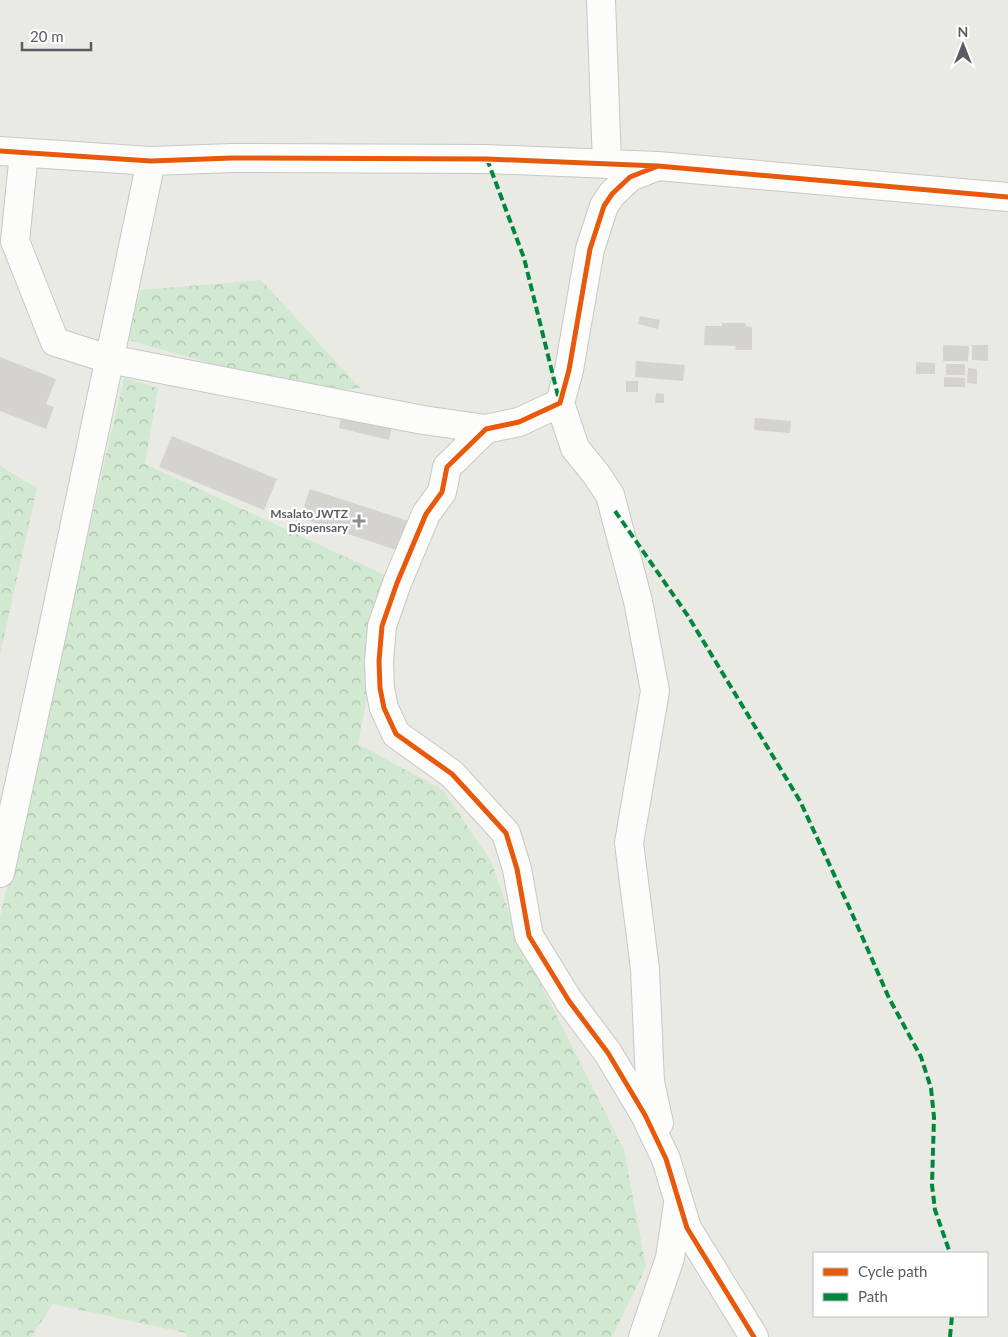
<svg xmlns="http://www.w3.org/2000/svg" width="1008" height="1337" font-family="Lato,sans-serif">
<style>
.forest{fill:url(#forest-crowns)}
.building{fill:#d4d3cf}
.lines{fill:none;stroke-linecap:round;stroke-linejoin:round}
.minor-casing{stroke:#c6c8c6;stroke-width:30}
.minor{stroke:#fcfcfb;stroke-width:28}
.quiet{stroke:#00873e;stroke-width:4;stroke-dasharray:8 4;stroke-linecap:butt}
.cycleway-casing{stroke:#fff;stroke-width:8}
.cycleway{stroke:#e8590c;stroke-width:5}
.poi-dot{fill:#8c8e90;stroke:#fff;stroke-width:2}
.labels{text-anchor:middle;stroke-width:4.5;stroke-linejoin:round;paint-order:stroke}
.poi-label{font-size:12px;font-weight:bold;fill:#595c62;stroke:#fff;text-anchor:end}
</style>
<defs>
<pattern id="forest-crowns" width="20" height="18" patternUnits="userSpaceOnUse" patternTransform="scale(1.25)"><rect width="20" height="18" fill="#d1e8d1"/><path d="M2 6a3 3 0 1 1 6 0M12 15a3 3 0 1 1 6 0" fill="none" stroke="#adbfad"/></pattern>
</defs>
<rect width="100%" height="100%" fill="#eaeae4"/>
<path class="forest" d="M261,280L360,388L310,392L125,339L141,290Z
M124,378L158,388L145,464L389,577L358,744L443,790L491,861L519,941L624,1150L646,1267L612,1337H187L186,1333L53,1304L31,1337H0V917Z
M0,466L37,488L0,655Z"/>
<path class="building" d="M640,316L660,320L658,329L638,324Z
M722,323H746V326L752,327V350H735L736,346L704,345L705,326H722Z
M943,345L969,346L968,361H943Z
M972,345H988V361L972,360Z
M0,357L56,379L46,404L54,407L46,429L0,411Z
M636,361L685,365L683,381L635,377Z
M916,362L935,363V374H916Z
M946,364H965V375H946Z
M968,368L977,369V384L967,383Z
M944,377L965,378V387H944Z
M626,381H638V392H626Z
M656,393L664,394V403H655Z
M343,407L394,419L389,440L339,428Z
M755,418L791,421L790,433L754,430Z
M172,436L277,479L264,510L159,467Z
M310,489L418,524L408,554L300,518Z"/>
<g class="lines">
<g class="minor-casing">
<path id="minor" d="M601,0L607,164
M0,151L151,161L232,158L487,159L658,166L1008,197
M24,153L15,241L55,342L109,359L423,420L486,429
M658,166L630,177L612,194L604,206L590,249L569,370L560,403L519,422L486,429L447,467L442,492L426,514L397,583L382,626L379,661L380,688L384,708L396,734L452,774L506,833L517,869L529,936L569,1001L608,1053L645,1115L666,1159L687,1228L754,1337
M560,403L575,448L596,474L610,495L638,601L655,691L629,843L645,969L650,1082L659,1123
M0,873L55,619L151,161
M643,1337L670,1258L678,1204"/>
</g>
<use href="#minor" class="minor"/>
<path class="quiet" d="M487,159L524,258L559,400
M615,511L688,616L800,801L850,909L889,998L921,1057L931,1088L934,1117L932,1185L935,1210L950,1253
M950,1337L952,1316"/>
<g class="cycleway-casing">
<path id="cycleway" d="M0,151L151,161L232,158L487,159L658,166L1008,197
M658,166L630,177L612,194L604,206L590,249L569,370L560,403L519,422L486,429L447,467L442,492L426,514L397,583L382,626L379,661L380,688L384,708L396,734L452,774L506,833L517,869L529,936L569,1001L608,1053L645,1115L666,1159L687,1228L754,1337"/>
</g>
<use href="#cycleway" class="cycleway"/>
</g>
<path class="poi-dot" d="M356.5 513.5h5v5h5v5h-5v5h-5v-5h-5v-5h5z"/>
<g class="labels">
<g class="poi-label">
<text x="348" y="518">Msalato JWTZ<tspan x="348" dy="14">Dispensary</tspan></text>
</g>
</g>
<rect x="813" y="1252" width="175" height="65" fill="#ffffff" stroke="#bdbec0"/>
<rect x="823" y="1268" width="25" height="8" fill="#e8590c" stroke="#bdbec0"/>
<text x="858" y="1277" font-size="15" fill="#595c62">Cycle path</text>
<rect x="823" y="1293" width="25" height="8" fill="#00873e" stroke="#bdbec0"/>
<text x="858" y="1302" font-size="15" fill="#595c62">Path</text>
<g transform="translate(963 45)" stroke="#ffffff" stroke-width="4" paint-order="stroke">
<path d="M0-4L9 19L0 12L-9 19Z" fill="#595c62"/>
<text y="-8" font-size="14" font-weight="bold" text-anchor="middle" fill="#595c62">N</text>
</g>
<path d="M22 42v8h69v-8" fill="none" stroke="#595c62" stroke-width="2.5"/>
<text x="30" y="42" font-size="15" fill="#595c62" stroke="#ffffff" stroke-width="4" paint-order="stroke">20 m</text>
</svg>
